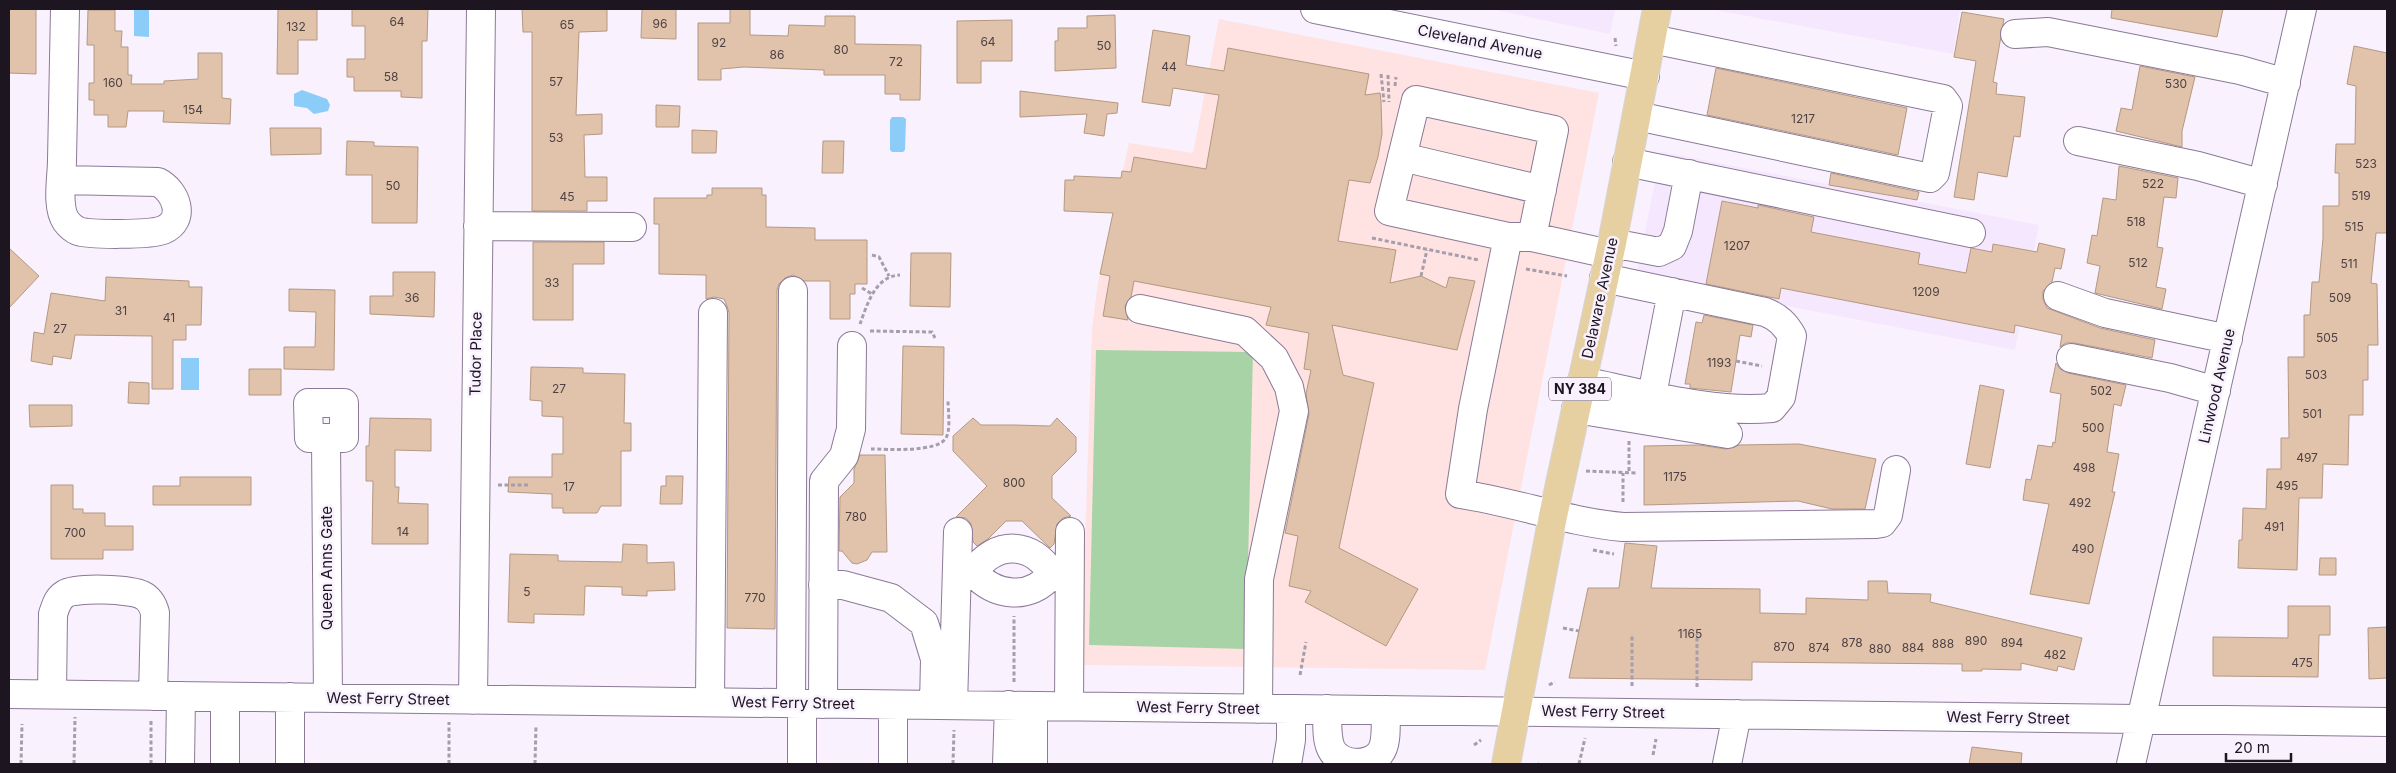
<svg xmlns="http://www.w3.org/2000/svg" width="2396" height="773" font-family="Inter,sans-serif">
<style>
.built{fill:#f5e7fe}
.education{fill:#fee3e2}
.green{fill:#a8d3a6}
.water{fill:#8cccf8}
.building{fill:#e1c3ab;stroke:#b49881}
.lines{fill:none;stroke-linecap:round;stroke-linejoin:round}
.minor-casing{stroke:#8b7a96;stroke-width:30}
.major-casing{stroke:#d6d5d7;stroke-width:30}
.path{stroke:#a69eaa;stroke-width:3;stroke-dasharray:4 2.5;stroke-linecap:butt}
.minor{stroke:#fff;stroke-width:28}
.major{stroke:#e6cfa1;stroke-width:28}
.labels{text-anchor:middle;stroke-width:5;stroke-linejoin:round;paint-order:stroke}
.number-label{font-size:12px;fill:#4e4144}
.shield{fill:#f9f1fe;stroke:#5f5863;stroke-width:1}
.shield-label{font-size:14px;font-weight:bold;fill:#1d1621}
.street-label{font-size:15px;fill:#1d1621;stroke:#f9f1fe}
</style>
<rect width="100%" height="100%" fill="#f9f1fe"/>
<path class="built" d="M1491,9H1615L1610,34Z
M1710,9H1960L1953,54Z
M1661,152L2039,225L2015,350L1636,277Z"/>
<path class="education" d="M1219,19L1599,93L1485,670L1081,665L1092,329L1098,282L1129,143L1193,153Z"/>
<path class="green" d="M1096,350L1253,352L1246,649L1089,645Z"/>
<path class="water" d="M134,9H149V37L134,36Z
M302,90L327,99L330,105L328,111L314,114L307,108L294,106V94Z
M892,117H903L906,119L905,150L903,152H892L890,150V120Z
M181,358H199V390H181Z"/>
<path class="building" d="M9,9H36V74L9,73Z
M278,9H317V40H298V74H277Z
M352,9H428L427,41H422V98L401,97V91H354V77H347V59H365V26H352Z
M522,9H607V31L579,32L576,115L602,114V134L584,135L585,177H607V201H587V211H532V32H523Z
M642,9H676V39L641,38Z
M730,9H750V35L788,36L789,25L825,26V16H855V44L921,45L920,100H900V94H885V75H824V70L744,67L721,69V80H698V23H730Z
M2112,9H2223L2217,37L2111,18Z
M88,10H115V31H122L121,47H128V75H132L131,84H164V81L198,79V53H222V98L231,99L230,124L163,122L164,111H128L126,127H108V115H94V100H89V83H94V45H87Z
M1962,12L2004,19L1993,82L1997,83L1996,94L2025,97L2020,137L2014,136L2007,177L1978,172L1974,200L1954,197L1976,61L1954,57Z
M1115,15L1116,68L1055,71V41H1058V28H1087V16Z
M1012,20V61H981V83H957V21Z
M1153,30L1190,36L1186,65L1224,71L1228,48L1369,74L1365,95L1380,93L1381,101L1382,134L1378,157L1370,183L1349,180L1338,241L1396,250L1390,283L1421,276L1446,288L1449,277L1475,281L1457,350L1332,325L1343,375L1374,383L1339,548L1418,589L1386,646L1305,602L1311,591L1289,586L1298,536L1285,533L1309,414L1306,394L1311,370L1304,369L1309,333L1266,325L1271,307L1134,281L1131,297L1125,306L1128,320L1103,316L1110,276L1100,274L1113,213L1064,211L1065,180H1074V176L1121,178L1122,171L1131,172L1134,157L1206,169L1219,95L1173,88L1170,106L1142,102Z
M2354,46L2387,53V233H2376L2371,283L2377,284L2378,345H2368V380H2363V415H2349L2348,465L2323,464L2322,498H2299L2297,570L2238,568L2239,540H2242L2243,508L2266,509L2267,469H2281V438H2289L2288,357H2304V315H2310L2312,282H2319L2323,238V206H2339V173H2335L2336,144H2355L2356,86L2347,84Z
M2140,66L2195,77L2182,131V147L2116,131L2121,108L2132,110Z
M1716,68L1907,108L1898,155L1707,115Z
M1020,91L1118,103L1117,113L1107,114L1104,136L1084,133L1087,114L1020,117Z
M656,105L680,106L679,127H656Z
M270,128H321V154L271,155Z
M692,130L717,131L716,153H692Z
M347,141L374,142V146L418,147L417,223H372V175H346Z
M823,141H844L843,173H822Z
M2119,166L2178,178L2176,198L2164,197L2157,247L2163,248L2156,287L2166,289L2162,309L2095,293L2100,266L2087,263L2092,235L2097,236L2103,198L2116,200Z
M1831,173L1919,192L1917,200L1829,185Z
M712,188H762V195H766V227L815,228V240H867V284H855V294H850V319H830V281H804L793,275L785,278L779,284L777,290L775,629L727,628L729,313L727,306L724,299L714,297L706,299V275L659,274V224H654V198H707V195H712Z
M1722,201L1758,208V205L1814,217L1811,232L1920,253L1918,264L1966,273L1971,248L1992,252L1993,244L2037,252L2039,243L2065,249L2061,269L2055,268L2052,282L2043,291V299L2047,308L2100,328L2155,340L2152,358L2074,343H2066L2060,347L2062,335L2015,325L2014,333L1781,288L1779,299L1706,284Z
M533,242H604V264H573V320H533Z
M9,248L39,276L9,308Z
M911,253H951L950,307L910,306Z
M393,272H435L434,317L370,314V296H393Z
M106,277L189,281V287H202L201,325H186V340H173V389H152V336L75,335L71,359L53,356L52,365L31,361L34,332L44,334L51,293L105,301Z
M289,289L335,290L334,370L284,369V347H315L316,312L289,311Z
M1704,315L1753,325L1751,337L1740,335L1731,392L1690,388V384H1685L1696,322L1702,323Z
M903,346L944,347L943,435L901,434Z
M2056,363L2060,369L2068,373L2126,385L2121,406L2114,404L2107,452L2119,454L2112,492H2115L2089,604L2030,594L2049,504L2023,500L2026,479L2031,480L2038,445L2052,447L2053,442L2055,443L2061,394L2050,392Z
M531,367L583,368V373L625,374L624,423H631V451H621V506H601L597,513H563V508H552V494L508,492L509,477H552V454H563V417L542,416V401L530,400Z
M249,369H281V395H249Z
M129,382L149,383V404L128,403Z
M1980,385L2004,390L1990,468L1966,464Z
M29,405H72V426L30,427Z
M370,418L431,419V451L395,450V487H399L398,503L428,504V544H372L373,481H366V446H369Z
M973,418L981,425H1015L1050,426L1057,418L1076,437V452L1052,476V498L1071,516L1063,518L1057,524L1054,544L1050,548L1022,521H1006L988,539L977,546L973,542L971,524L966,518L956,517L987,486L953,451V436Z
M1799,444L1876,459L1865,509H1832L1798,501L1644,505V446L1699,445L1726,449L1739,445Z
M860,455H885L887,552H872L867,560L857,564L852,563L842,551H839L840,497L854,483V469Z
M666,476H683L682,504H660L661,486H666Z
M180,477H251V505H153V486H180Z
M51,485H73V509H83V513H105V526H133V550H103V559H51Z
M1625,543L1657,546L1651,588L1760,589V613L1806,614V598L1868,600V581H1887L1888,593L1931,594L1930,602L2082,638L2074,670L2058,666L2057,671L2021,663V670L1982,669V671H1962V664L1752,662V680L1569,678L1588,588H1619Z
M623,544L647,545V563L674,562L675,590L647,591V596L622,595V587L585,586L584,615L534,614V623L508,622L510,554L558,555V561L622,562Z
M2320,558H2336V575H2319Z
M2288,606H2330V635H2319L2318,677L2213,676V637L2288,638Z
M2387,627V678L2369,679L2368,628Z
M1972,747L2022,753L2021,764H1969Z"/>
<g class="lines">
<g class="minor-casing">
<path id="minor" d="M1315,9L1645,76
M2015,34L2048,32L2240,70L2286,83
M1637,116L1930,178L1935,173L1948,106L1943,99L1652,39
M2078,141L2198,166L2263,184
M1402,157L1542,190
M1627,162L1971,233
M62,180L158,182C176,191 187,220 163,230C151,235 89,235 78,231C73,229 69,225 66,221C56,206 62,177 62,160L65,9
M478,226L632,227
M1508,237L1473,409L1460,494C1515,502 1567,522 1623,527L1876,524L1882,523L1888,515L1896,470
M1532,237L1554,130L1416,100L1389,211L1508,237H1532L1609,254
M1612,243L1659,252L1672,246L1678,231L1689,174
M2058,296L2105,313L2228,339
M1140,309L1245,331L1274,358L1289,387L1294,411L1259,579L1258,709
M2071,358L2170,378L2216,391
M1582,381C1643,393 1711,414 1772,408L1781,397L1792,336C1785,324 1778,317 1765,312L1604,278
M1652,395L1672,292
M308,403H344V438H309Z
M1576,409L1728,434
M326,438L328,698
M957,572H973C995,597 1030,601 1052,574
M973,572C996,540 1032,541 1052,574
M823,585H843L891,598L924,623L935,659L934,705
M9,694L2387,722
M52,694L53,614C56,606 57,599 65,594C76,587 131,589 142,595C150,599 153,605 155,613L153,696
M225,697V764
M473,700L481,9
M710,702L713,313
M791,703L793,291
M823,704L824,481L844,456L851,429L852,346
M953,705L958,532
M1033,706V764
M1069,706L1070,532
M1327,709C1328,735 1323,760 1356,763C1365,763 1375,760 1380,753C1388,743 1385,722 1386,710
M180,764L181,696
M290,764V697
M802,764V704
M893,764V705
M1007,764L1009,705
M1287,764L1291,740V709
M1727,764L1737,714
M2131,764L2302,9"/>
</g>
<g class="major-casing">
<path id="major" d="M1506,764L1553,516L1612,243L1657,9"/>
</g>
<path class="path" d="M1615,38L1616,46
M1381,74L1384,102
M1388,75L1389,102
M1395,86L1396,77
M1372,238L1479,260
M872,255L879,257L889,276
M1526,269L1567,276
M1421,276L1427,250
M862,288L872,294
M860,324C867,305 875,276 900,275
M870,331L932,332L935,338
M1736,361L1762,366
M1629,441V473
M871,449C887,449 937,453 946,438C951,429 948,410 948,400
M1586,471L1636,473
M498,485H528
M1623,502V473
M1593,550L1614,554
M1563,628L1579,631
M1300,675L1306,642
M1014,682V616
M1549,685L1555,682
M1632,686V634
M1697,687V634
M1474,745L1481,740
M1653,755L1656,739
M21,764L22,724
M74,764L75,717
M151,764V720
M449,764V722
M535,764L536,725
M953,764L954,730
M1538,764H1539
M1579,764L1585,738"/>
<use href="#minor" class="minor"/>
<use href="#major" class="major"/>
</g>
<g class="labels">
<g class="number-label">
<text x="397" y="26">64</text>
<text x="660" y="28">96</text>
<text x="567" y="29">65</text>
<text x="296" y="31">132</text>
<text x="988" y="46">64</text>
<text x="719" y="47">92</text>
<text x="1104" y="50">50</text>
<text x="841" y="54">80</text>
<text x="777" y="59">86</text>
<text x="896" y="66">72</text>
<text x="1169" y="71">44</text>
<text x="391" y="81">58</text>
<text x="556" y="86">57</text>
<text x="113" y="87">160</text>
<text x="2176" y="88">530</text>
<text x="193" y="114">154</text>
<text x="1803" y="123">1217</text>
<text x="556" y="142">53</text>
<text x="2366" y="168">523</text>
<text x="2153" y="188">522</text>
<text x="393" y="190">50</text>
<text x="2361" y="200">519</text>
<text x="567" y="201">45</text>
<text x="2136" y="226">518</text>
<text x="2354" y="231">515</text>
<text x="1737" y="250">1207</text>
<text x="2138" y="267">512</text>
<text x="2349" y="268">511</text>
<text x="552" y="287">33</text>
<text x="1926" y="296">1209</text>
<text x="412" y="302">36</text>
<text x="2340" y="302">509</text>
<text x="121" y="315">31</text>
<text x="169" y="322">41</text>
<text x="60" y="333">27</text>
<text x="2327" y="342">505</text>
<text x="1719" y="367">1193</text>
<text x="2316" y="379">503</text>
<text x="559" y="393">27</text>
<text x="2101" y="395">502</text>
<text x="2312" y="418">501</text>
<text x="2093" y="432">500</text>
<text x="2307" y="462">497</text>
<text x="2084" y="472">498</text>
<text x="1675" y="481">1175</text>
<text x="1014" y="487">800</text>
<text x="2287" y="490">495</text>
<text x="569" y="491">17</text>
<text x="2080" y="507">492</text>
<text x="856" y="521">780</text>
<text x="2274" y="531">491</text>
<text x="403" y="536">14</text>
<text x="75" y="537">700</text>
<text x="2083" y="553">490</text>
<text x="527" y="596">5</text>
<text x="755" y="602">770</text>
<text x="1690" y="638">1165</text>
<text x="1976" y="645">890</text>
<text x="1852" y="647">878</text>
<text x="2012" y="647">894</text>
<text x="1943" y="648">888</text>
<text x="1784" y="651">870</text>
<text x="1819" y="652">874</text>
<text x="1913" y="652">884</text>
<text x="1880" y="653">880</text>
<text x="2055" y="659">482</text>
<text x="2302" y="667">475</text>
</g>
<rect class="shield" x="1549" y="377.5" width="62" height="23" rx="4"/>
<g class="shield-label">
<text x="1580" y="394">NY 384</text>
</g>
<g class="street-label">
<text transform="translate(1480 42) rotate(11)" y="5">Cleveland Avenue</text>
<text transform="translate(1600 298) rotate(-78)" y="5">Delaware Avenue</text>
<text transform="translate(476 354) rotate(-89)" y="5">Tudor Place</text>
<text transform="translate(2217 386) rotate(-77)" y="5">Linwood Avenue</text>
<text transform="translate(327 568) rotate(-90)" y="5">Queen Anns Gate</text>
<text transform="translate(388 699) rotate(1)" y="5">West Ferry Street</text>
<text transform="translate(793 703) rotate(1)" y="5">West Ferry Street</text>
<text transform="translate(1198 708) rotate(1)" y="5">West Ferry Street</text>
<text transform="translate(1603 712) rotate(1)" y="5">West Ferry Street</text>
<text transform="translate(2008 718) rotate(1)" y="5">West Ferry Street</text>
</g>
</g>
<rect width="2396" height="773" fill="none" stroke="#1d1621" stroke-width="20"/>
<path d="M2226 753v8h65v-8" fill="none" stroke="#1d1621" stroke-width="2.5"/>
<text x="2234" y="753" font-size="15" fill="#1d1621" stroke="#f9f1fe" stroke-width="4" paint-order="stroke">20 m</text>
</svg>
